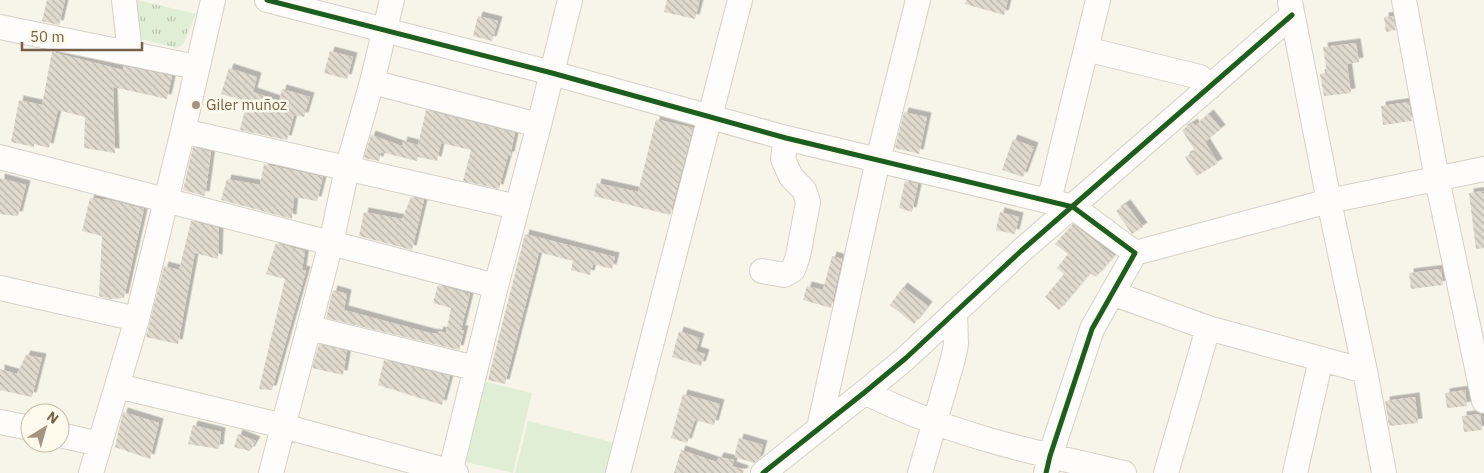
<svg xmlns="http://www.w3.org/2000/svg" width="1484" height="473" font-family="'IBM Plex Sans',sans-serif">
<style>
.grass{fill:url(#grass-tufts)}
.garden{fill:#e0eed5}
.building{fill:url(#building-back-hatch);filter:url(#shadow)}
.lines{fill:none;stroke-linecap:round;stroke-linejoin:round}
.minor-casing{stroke:#d6d1c8;stroke-width:26}
.minor{stroke:#fefdfc;stroke-width:24}
.cycleway-casing{stroke:#fffaeb;stroke-width:8}
.cycleway{stroke:#1b5e20;stroke-width:5}
.poi-dot{fill:#a39481;stroke:#fffaeb;stroke-width:2}
.labels{text-anchor:middle;stroke-width:5;stroke-linejoin:round;paint-order:stroke}
.poi-label{font-size:15px;fill:#766049;stroke:#fffaeb;text-anchor:start}
</style>
<defs>
<pattern id="grass-tufts" width="24" height="20" patternUnits="userSpaceOnUse" patternTransform="scale(1.25)"><rect width="24" height="20" fill="#e0eed5"/><path d="M3 7l-1-3M5 7V3M7 7l1-3M15 17l-1-3M17 17v-4M19 17l1-3" fill="none" stroke="#bac4af"/></pattern>
<pattern id="building-back-hatch" width="6" height="6" patternUnits="userSpaceOnUse" patternTransform="scale(1.25)"><rect width="6" height="6" fill="#e1dacf"/><path d="M-1 5l2 2M0 0l6 6M5-1l2 2" fill="none" stroke="#bbb4aa"/></pattern>
<filter id="shadow"><feDropShadow dx="4.5" dy="-4.5" stdDeviation="0" flood-color="#0004"/></filter>
</defs>
<rect width="100%" height="100%" fill="#f7f4ea"/>
<path class="grass" d="M137,0L196,14L183,45L177,48L140,39Z"/>
<path class="garden" d="M486,382L532,393L513,473L466,462Z
M528,421L619,444L612,473H515Z"/>
<path class="building" d="M47,0H65L59,25L42,21Z
M667,0H700L695,19L664,12Z
M966,0H1008L1004,15L965,4Z
M478,16L498,21L492,41L473,36Z
M1393,16L1396,30L1386,32L1384,17Z
M1356,43L1359,62L1347,64L1351,93L1324,96L1320,74L1327,73L1323,47Z
M330,51L353,57L347,79L324,73Z
M52,52L123,70V66L172,76L167,99L113,87L115,153L84,148L85,117L58,110L49,148L34,144V147L11,142L19,100L42,105Z
M229,68L257,77L253,92L279,101L282,89L310,97L304,117L294,115L287,140L240,130L247,101L221,94Z
M1409,102L1412,121L1383,125L1381,106Z
M426,110L515,133L510,156H508L499,189L463,181L471,150L441,143L437,161L418,157L417,161L381,152L379,161L364,158L371,135L402,146L403,141L418,145Z
M904,112L927,117L919,154L895,148Z
M1209,114L1221,129L1205,142L1218,163L1197,176L1185,157L1195,151L1182,130L1193,123L1195,126Z
M656,119L693,128L670,215L594,196L597,183L638,192Z
M1013,139L1034,147L1023,177L1002,170Z
M193,147L211,152L205,196L183,190Z
M264,164L323,177L317,201L294,197L292,219L221,200L227,179L260,185Z
M0,178L26,185L18,216L0,214Z
M905,181L918,184L912,212L899,208Z
M1484,191V248L1476,249L1469,193Z
M411,197L424,200L412,250L359,236L364,212L402,219Z
M90,198L110,200L144,209L124,298L109,299L99,296L102,236L82,231Z
M1126,204L1143,227L1132,234L1116,211Z
M1000,212L1019,217L1015,234L996,230Z
M191,221L219,228L218,259L195,253L178,344L146,337L164,266L179,270Z
M1073,224L1114,256L1096,277L1090,273L1059,310L1045,297L1064,274L1057,268L1068,254L1055,244Z
M525,234L615,257L612,269L593,264L590,275L571,270L573,261L539,252L505,384L488,380Z
M276,243L305,251L302,270L306,271L272,390L259,389L285,279L266,274Z
M832,256L842,259L831,308L803,300L807,286L823,290Z
M1441,269L1443,285L1411,289L1409,273Z
M438,285L470,294L461,330H464L459,350L326,318L333,290L347,294L344,310L430,333L438,334L439,331L446,333L451,308L433,303Z
M903,287L928,306L914,324L890,305Z
M679,331L700,338L696,351L705,354L701,366L672,357Z
M319,344L347,351L343,375L312,368Z
M26,355L42,358L32,397L0,390V369L17,374Z
M384,360L450,376L442,405L378,385Z
M1465,390L1467,406L1447,408L1445,393Z
M683,394L720,404L714,425L695,420L687,443L671,438Z
M1415,397L1418,423L1389,426L1385,401Z
M123,412L159,423L150,459L115,447Z
M1480,414L1482,430L1464,432L1462,416Z
M193,425L221,432L219,449L188,444Z
M238,434L256,441L250,451L234,447Z
M739,438L763,445L759,459L754,463L734,457Z
M681,450L717,462L719,457L734,460L732,466L744,470L743,473H674Z"/>
<g class="lines">
<g class="minor-casing">
<path id="minor" d="M124,0L130,53
M267,0L552,73L786,138L1073,207L1135,253L1092,329L1050,456L1046,473
M1404,0L1437,179L1484,401
M1290,2L1329,201L1365,371L1384,473
M0,27L196,67
M1086,49L1200,77L1210,87
M372,82L539,125
M183,131L517,207
M0,157L496,286
M1049,201L1098,0
M1135,253L1329,201L1484,169
M762,271L784,275L793,270L798,256L808,202L804,190L791,177L783,159L786,138
M0,288L137,319
M1112,293L1208,328L1365,371
M310,328L475,368
M118,386L283,426L456,473
M865,392C946,434 1036,453 1124,473
M0,422L30,428
M819,428L878,160L918,0
M60,435L99,444
M91,473L137,319L183,131L213,0
M271,473L331,243L347,169L372,82L392,0
M450,473L496,286L539,125L570,0
M618,473L740,0
M763,473L865,392L906,358L1021,251L1292,15
M920,473L953,359L956,344L955,312
M1166,473L1208,328
M1295,473L1321,359"/>
</g>
<use href="#minor" class="minor"/>
<g class="cycleway-casing">
<path id="cycleway" d="M267,0L552,73L786,138L1073,207L1135,253L1092,329L1050,456L1046,473
M763,473L865,392L906,358L1021,251L1292,15"/>
</g>
<use href="#cycleway" class="cycleway"/>
</g>
<circle class="poi-dot" cx="196" cy="105" r="5"/>
<g class="labels">
<g class="poi-label">
<text x="206" y="110">Giler muñoz</text>
</g>
</g>
<g transform="translate(45 428) rotate(37)"><circle r="24" fill="#fffaeb" stroke="#c8bcaa"/>
<path d="M0-4L9 19L0 12L-9 19Z" fill="#a39481"/>
<text y="-8" font-size="14" font-weight="bold" text-anchor="middle" fill="#766049">N</text>
</g>
<path d="M22 42v8h120v-8" fill="none" stroke="#766049" stroke-width="2.5"/>
<text x="30" y="42" font-size="15" fill="#766049" stroke="#fffaeb" stroke-width="4" paint-order="stroke">50 m</text>
</svg>
